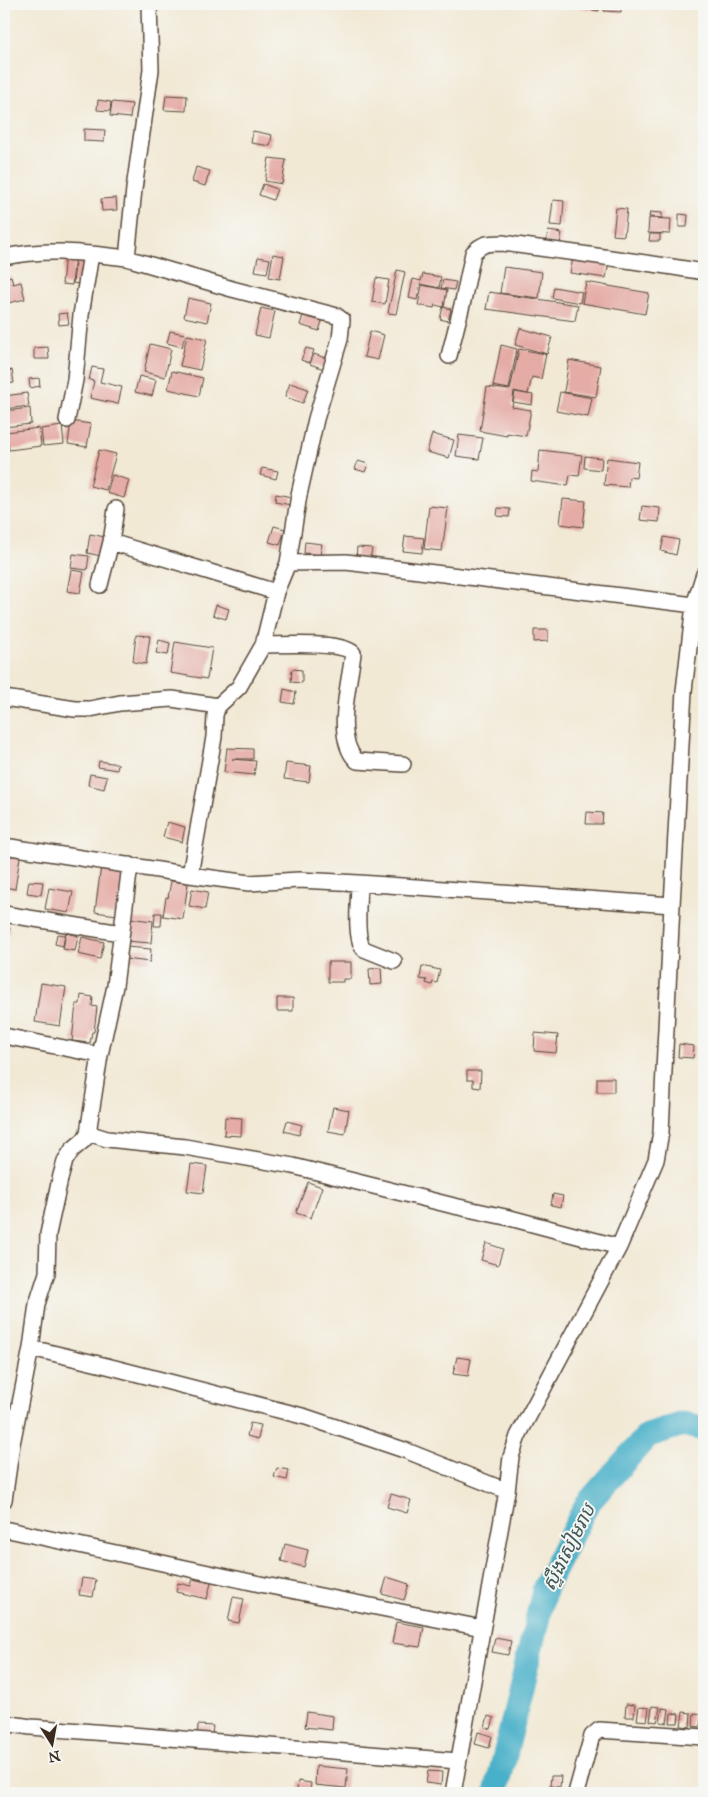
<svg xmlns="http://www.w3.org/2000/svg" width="708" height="1797" font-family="'IM FELL Great Primer','Noto Sans Khmer',serif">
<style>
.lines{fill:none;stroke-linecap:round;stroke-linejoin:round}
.river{stroke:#4ab0c9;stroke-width:25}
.building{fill:#e5aba5}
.street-casing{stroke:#564739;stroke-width:18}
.street{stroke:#fff;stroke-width:15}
.labels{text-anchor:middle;stroke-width:4;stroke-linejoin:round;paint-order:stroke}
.water-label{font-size:19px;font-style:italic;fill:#40595a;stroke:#f6f6f2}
</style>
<rect width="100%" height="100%" fill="#f6f6f2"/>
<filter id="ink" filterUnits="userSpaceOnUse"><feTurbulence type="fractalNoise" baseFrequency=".02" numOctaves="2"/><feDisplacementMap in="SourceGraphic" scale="10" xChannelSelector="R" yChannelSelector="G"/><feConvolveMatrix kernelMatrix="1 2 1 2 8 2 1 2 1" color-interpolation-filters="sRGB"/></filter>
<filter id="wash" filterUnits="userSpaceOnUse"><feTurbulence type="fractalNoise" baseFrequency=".0096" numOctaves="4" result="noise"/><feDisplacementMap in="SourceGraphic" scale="20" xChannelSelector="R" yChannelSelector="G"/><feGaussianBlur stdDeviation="1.12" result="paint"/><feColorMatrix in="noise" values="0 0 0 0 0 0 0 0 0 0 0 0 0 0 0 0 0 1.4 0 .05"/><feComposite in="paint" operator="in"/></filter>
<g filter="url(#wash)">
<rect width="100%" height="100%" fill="#f2e9d5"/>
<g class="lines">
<path class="river" d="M496,1793L545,1587L587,1504L647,1436L683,1424L704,1429"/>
</g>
<g id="blocks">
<path class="building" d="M582,4H600L599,11L582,8Z
M605,4H621V12L604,11Z
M166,95L187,96L186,111L164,110Z
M98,100L111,102L110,111L97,110Z
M112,102L132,104L130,118L110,116Z
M84,129L105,130L104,142L84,141Z
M253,131L272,135L270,146L251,143Z
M269,158L286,160L282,184L265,181Z
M196,167L210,171L205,186L192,182Z
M263,184L277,189L273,200L259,195Z
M116,198L117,210L102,211L101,199Z
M553,200L564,201L562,226L550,225Z
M616,208L627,209L624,236L613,235Z
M650,212L662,213V218L649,217Z
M679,214L688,215L687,227H679Z
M649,218L671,219L670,234L648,233Z
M548,231L562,233L560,244L546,242Z
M650,234H660V241H649Z
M273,254L284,256L280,279L269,277Z
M65,255L75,256L72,285L62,284Z
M76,255L87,256L84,285L73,283Z
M258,257L270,259L267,273L255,271Z
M573,258L609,262L606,278L570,273Z
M504,267L542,272L539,298L500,293Z
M397,270L405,272L396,314L388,313Z
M423,274L441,277L439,288L420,284L417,300L409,298L413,279L421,281Z
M11,276L13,284L21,282L25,299L4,304V278Z
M376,278L389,280L385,304L372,302Z
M443,280L456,282L454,290L441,288Z
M586,282L649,293L645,314L582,303Z
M422,285L447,290L444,307L435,305L434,308L418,305Z
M554,287L582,292L580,303L552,298Z
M489,292L578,305L575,321L486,309Z
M188,298L211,303L207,322L184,317Z
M443,307L451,309L448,321L440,319Z
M261,308L275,311L269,338L255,335Z
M304,312L323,318L319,331L300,325Z
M67,313L69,324L59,325L58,314Z
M520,328L552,337L547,354L515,345Z
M170,331L185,334L182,347L167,343Z
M370,331L384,335L378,360L364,357Z
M187,335L207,339L200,370L180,366Z
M150,344L171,349L165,377L144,372Z
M501,345L517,349L509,389L493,386Z
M48,347L49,359H34V348Z
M306,348L314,350L309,363L301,360Z
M519,349L546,354L541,379L532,377L528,394L514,391L512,407L531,410L526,436L507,433V436L480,431L487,387L510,390Z
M314,354L328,359L324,369L310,364Z
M569,360L601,366L596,397L564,392Z
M92,367L103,369L100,382L122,387L118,404L90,398L94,381L89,380Z
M12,370L14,383L4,384V372Z
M172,371L203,378L199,396L168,389Z
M139,376L156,380L152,396L135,392Z
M39,378L40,386L30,388L29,379Z
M290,383L308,389L303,403L285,397Z
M515,392L533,395L532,405L513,402Z
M560,392L592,398L588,417L556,411Z
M27,393L29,406L4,409V396Z
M30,408L31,424L4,427V411Z
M71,421L91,424L87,447L68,444Z
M62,426L64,444L43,446L41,429Z
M39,428L41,446L9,450L6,432Z
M432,434L454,440L449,458L427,452Z
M459,435L483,438L479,459L456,456Z
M99,450L116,454L106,490L90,486Z
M540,450L582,455L579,476L570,475L568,486L531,481L532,471L538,472Z
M585,456L602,458L601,470L584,468Z
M607,458L638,462L636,478L629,477L628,487L604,485Z
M358,461L368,464L365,472L355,469Z
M262,468L278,471L276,479L260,475Z
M112,475L129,480L124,498L107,493Z
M276,494L292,497L291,505L275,502Z
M563,499L586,501L583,527L560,524Z
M429,506L448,508L442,551L424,549Z
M642,506L660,508L659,522L640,520Z
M498,508L510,509L509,517L497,516Z
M274,526L285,529L280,545L269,542Z
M90,534L105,537L101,556L87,553Z
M405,536L424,538L422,553L403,551Z
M664,537L679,540L676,555L661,551Z
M305,542L322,544L320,555L304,553Z
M357,547L372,548L370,560L356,559Z
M73,554L89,556L87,570L71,568Z
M71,570L84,572L80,593L67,591Z
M216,605L229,609L226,619L213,615Z
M534,630H548V641L534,642Z
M136,635L150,636L146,664L133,662Z
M159,640L170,643L168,655L156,653Z
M175,642L212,648L207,679L170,673Z
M292,669L302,670V683L291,682Z
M284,689L296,692L294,704L282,702Z
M227,748L253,749V759H232L256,761L254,775L224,772Z
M99,761L118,764L117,770L98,767Z
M286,763L311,766L309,782L284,779Z
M90,774L107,777L104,789L88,785Z
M587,812L603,813L602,824H586Z
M167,822L185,827L182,842L163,837Z
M6,855L20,857L15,889L4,887Z
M101,866L123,869L117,915L95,912Z
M29,881L43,882L41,895L27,893Z
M171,881L188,883L183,919L163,916L166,897L168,898Z
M49,888L73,892L69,913L45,909Z
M192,889L208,892L205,909L189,906Z
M155,913H162L161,926H154Z
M128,918L153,921L151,943L125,941Z
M4,927L10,928L5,947H4Z
M66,933L78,936L75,951L63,949Z
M57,934L65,935L63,946L55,944Z
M82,937L104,942L100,959L78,954Z
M126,947L151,949L150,962L125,959Z
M328,962H351V979H343V982H328Z
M422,966L440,970L437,983L433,982L432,985L426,983L427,980L420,979Z
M381,968L382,984L370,985L369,969Z
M41,983L66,987L60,1026L35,1022Z
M81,995L93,997L92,1006L97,1007L94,1032H92L90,1043L72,1041L76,1004H80Z
M277,998H293V1011H277Z
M535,1033L558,1035L556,1053L534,1051Z
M679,1044L694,1046L693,1058L678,1057Z
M467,1071H481L480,1088L473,1087V1080H467Z
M597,1078H614V1092H597Z
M333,1107L349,1110L345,1134L328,1131Z
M225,1117L242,1118L241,1136L224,1135Z
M287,1121L302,1125L299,1135L284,1131Z
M191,1164L207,1166L203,1193L187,1191Z
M308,1182L322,1187L311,1218L296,1213Z
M553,1194L563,1196L561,1207L551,1205Z
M486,1243L503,1249L498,1265L481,1260Z
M457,1357L471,1359L468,1376L453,1374Z
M250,1423L261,1425L258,1439L247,1436Z
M277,1468L289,1470L287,1480L274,1477Z
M391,1494L411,1500L407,1513L387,1507Z
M285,1544L308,1550L304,1567L281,1561Z
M387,1577L409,1584L404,1600L382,1594Z
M82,1578L96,1580L93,1597L79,1595Z
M193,1579L211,1583L207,1599L176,1592L178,1583L191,1586Z
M233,1597L244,1599L239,1623L228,1621Z
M396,1622L424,1627L420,1647L392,1643Z
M495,1638L511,1641L508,1655L492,1652Z
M626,1704L635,1705L634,1717H625Z
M652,1706L660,1707L657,1722L650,1721Z
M639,1707L649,1708L647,1721L637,1720Z
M662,1708L669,1709L667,1723L660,1722Z
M307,1712L333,1716L332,1730L305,1727Z
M683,1712L691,1713L690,1727L681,1726Z
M671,1713L679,1714L678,1723H670Z
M694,1713L702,1714L700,1727L693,1726Z
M488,1716L494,1718L491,1729L485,1727Z
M198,1725L213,1726L211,1741L197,1740Z
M478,1732L492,1736L489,1748L475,1744Z
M316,1766L348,1769L346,1788L315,1785Z
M428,1771L442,1772L441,1785L426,1783Z
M551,1776H561L560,1787L550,1786Z
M298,1781L311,1783L310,1793L297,1791Z"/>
</g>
</g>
<g filter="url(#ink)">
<use href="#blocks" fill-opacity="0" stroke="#564739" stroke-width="1"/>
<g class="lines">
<g class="street-casing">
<path id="street" d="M149,4L151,70L134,189L127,258L232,289L337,316L342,320L340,339L316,419L299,495L288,563L276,592L263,645L239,687L218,706L215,715L214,737L190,875
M4,257C49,248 82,253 127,258
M449,356L463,301L473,253C482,243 489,243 502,243C569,252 637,261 704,272
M67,420L75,380L81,315L91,254
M111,542L276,592
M288,563L346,562L694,605
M100,585L111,542L116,509
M263,645C282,645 341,641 353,653C350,684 333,737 357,761L403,764
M4,698L75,709H90L120,703L172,699L218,706
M4,846L190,875L249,883L299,880L359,883L672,905
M359,883C359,898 354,939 364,949L394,961
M4,914L121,933
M4,1036L100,1055
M88,1133L107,1139L185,1147L293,1166L454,1206L510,1218L619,1247
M31,1348L107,1366L306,1417L407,1451L507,1491
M4,1500L12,1444L31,1348L37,1304L47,1273L48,1234L60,1179L65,1161L72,1150L84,1140L88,1133L100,1055L115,986L130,865
M4,1529L260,1584L482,1628
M4,1723L31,1727L458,1761
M453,1793L507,1491L511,1457L518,1436L619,1247L656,1160L661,1132L672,905L684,691L694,605L704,574
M576,1793L592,1736L599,1730L704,1737"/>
</g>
<use href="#street" class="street"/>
</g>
</g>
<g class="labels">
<g class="water-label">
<text transform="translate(568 1547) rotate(-63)" y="7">ស្ទឹងសៀមរាប</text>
</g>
</g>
<rect width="708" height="1797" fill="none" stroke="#f6f6f2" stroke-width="20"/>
<g transform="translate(52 1744) rotate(169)" stroke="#f6f6f2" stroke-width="4" paint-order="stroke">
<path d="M0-4L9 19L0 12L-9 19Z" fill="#3b2a1e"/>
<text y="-8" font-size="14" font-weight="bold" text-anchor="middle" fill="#3b2a1e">N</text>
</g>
</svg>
